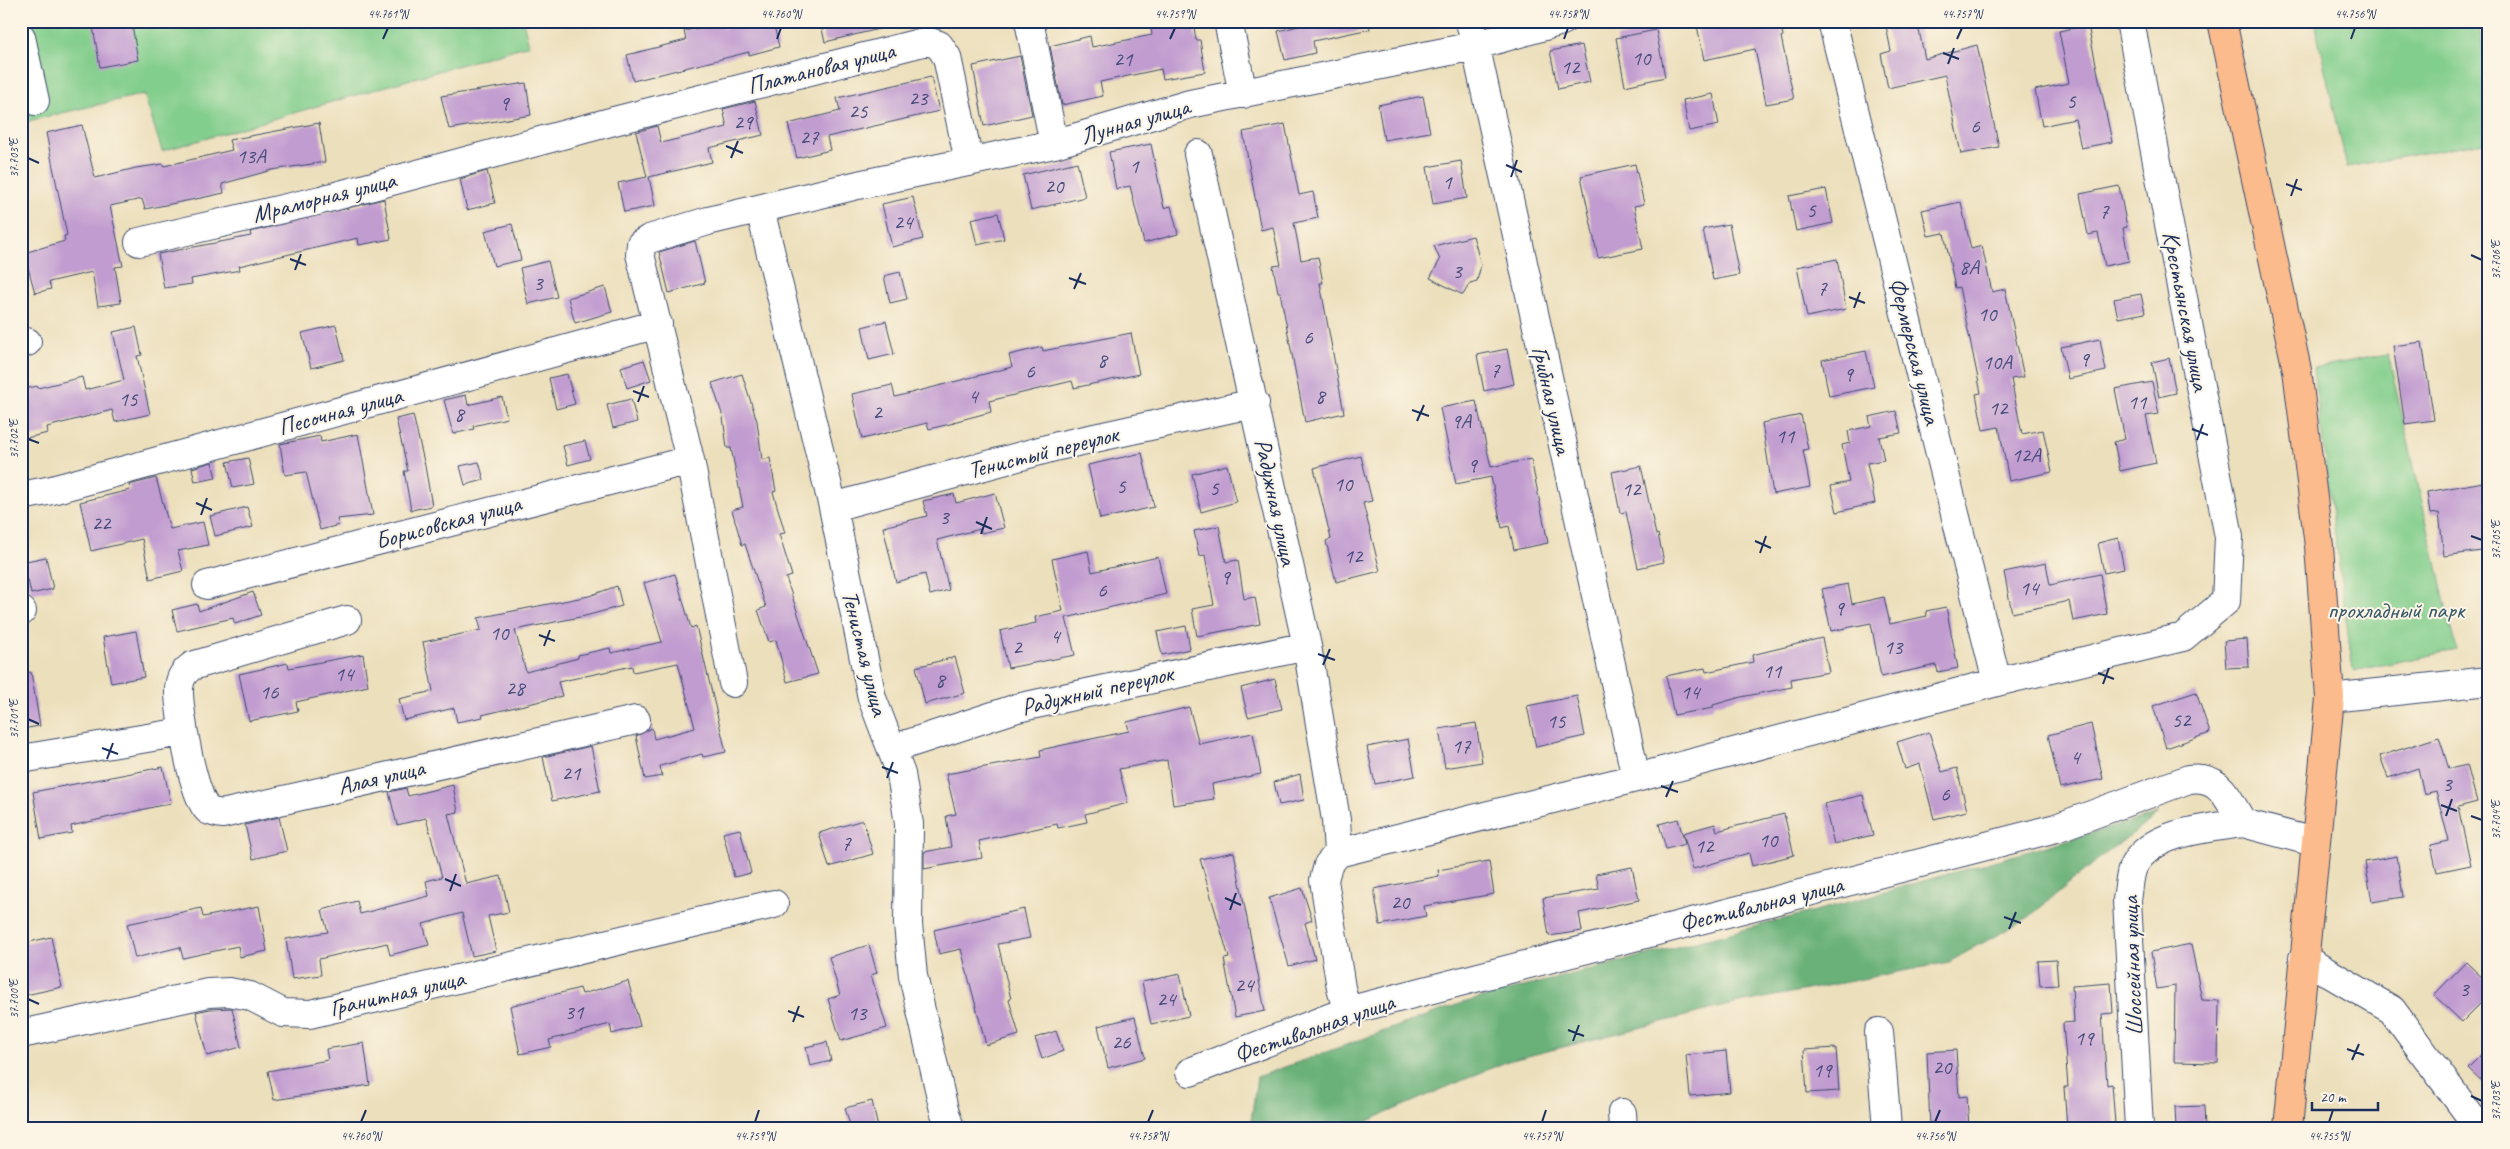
<svg xmlns="http://www.w3.org/2000/svg" width="2510" height="1149" font-family="Caveat,sans-serif">
<style>
.green{fill:#82ce8c;stroke:#4e7e75}
.forest{fill:#69b178;stroke:#42706b}
.building{fill:#c19cd0}
.lines{fill:none;stroke-linecap:round;stroke-linejoin:round}
.minor-casing{stroke:#3a496c;stroke-width:30}
.major-casing{stroke:#3a496c;stroke-width:30}
.minor{stroke:#fff;stroke-width:28}
.major{stroke:#fbbb8c;stroke-width:28}
.ticks{fill:none;stroke:#1b2f5e;stroke-width:2}
.labels{text-anchor:middle;stroke-width:4;stroke-linejoin:round;paint-order:stroke}
.number-label{font-size:21px;fill:#444a7a}
.street-label{font-size:24px;fill:#1b2f5e;stroke:#fcf5e5}
.park-label{font-size:24px;fill:#35576a;stroke:#fcf5e5}
.neatline{fill:none;stroke:#1b2f5e;stroke-width:2}
.ticks-label{font-size:12px;text-anchor:middle;fill:#1b2f5e}
</style>
<rect width="100%" height="100%" fill="#fcf5e5"/>
<filter id="ink" filterUnits="userSpaceOnUse"><feTurbulence type="fractalNoise" baseFrequency=".02" numOctaves="2"/><feDisplacementMap in="SourceGraphic" scale="10" xChannelSelector="R" yChannelSelector="G"/><feConvolveMatrix kernelMatrix="1 2 1 2 8 2 1 2 1" color-interpolation-filters="sRGB"/></filter>
<filter id="wash" filterUnits="userSpaceOnUse"><feTurbulence type="fractalNoise" baseFrequency=".0096" numOctaves="4" result="noise"/><feDisplacementMap in="SourceGraphic" scale="20" xChannelSelector="R" yChannelSelector="G"/><feGaussianBlur stdDeviation="1.12" result="paint"/><feColorMatrix in="noise" values="0 0 0 0 0 0 0 0 0 0 0 0 0 0 0 0 0 1.4 0 .05"/><feComposite in="paint" operator="in"/></filter>
<g filter="url(#wash)">
<rect width="100%" height="100%" fill="#ecdfbc"/>
<path class="green" d="M21,21H523L529,45L162,151L144,94L32,120L21,125Z
M2314,21H2477L2489,72V141L2347,167Z
M2388,354L2456,650L2353,671L2313,368Z"/>
<path class="forest" d="M2159,814L2092,864L2029,917L1949,962L1729,1005L1508,1061L1351,1128H1250L1257,1077L1462,1003L1849,902Z"/>
<g id="blocks">
<path class="building" d="M92,21H124V26L132,25L138,60L100,67Z
M749,21H773L779,47L749,55V52L633,81L627,55L686,40L684,31L722,23L723,28Z
M820,21H882L883,28L825,42Z
M1150,21H1193L1196,40H1200L1205,72L1163,79L1161,69L1100,82L1103,96L1062,105L1050,46L1090,36L1092,47L1152,35Z
M1319,21H1369L1370,29L1313,41L1315,53L1285,60L1278,31Z
M1696,21H1780L1783,36L1781,37L1794,99L1766,104L1755,49L1704,60Z
M1885,21H1917L1925,59L1977,45L1999,147L1961,154L1945,75L1888,88L1881,54L1891,51Z
M2088,25L2112,142L2081,148L2075,119L2042,126L2035,90L2069,83L2059,31Z
M1656,30L1665,77L1625,86L1616,38Z
M1582,45L1590,82L1558,89L1550,51Z
M1020,56L1032,115L984,126L973,66Z
M931,77L939,111L827,137L830,150L797,158L788,124L840,111L837,98Z
M526,83L531,115L449,129L441,96Z
M1713,94L1719,125L1689,131L1683,100Z
M1423,96L1430,132L1384,140L1378,105Z
M755,101L763,135L709,148L712,162L649,177L655,206L624,212L618,183L647,177L636,132L657,126L661,143L727,127L723,109Z
M319,123L325,162L272,170L222,184L224,193L201,198L145,209L142,199L110,206L123,266L115,267L121,303L98,306L92,272L49,282L51,289L35,293L24,253L65,241L64,236L67,235L46,133L82,125L95,178L136,168L163,164L164,166L232,150L229,140Z
M1285,124L1299,195L1313,192L1318,218L1294,223L1301,260L1318,257L1323,283H1320L1344,413L1305,422L1280,292H1278L1273,266L1281,265L1273,227L1261,230L1243,132Z
M1151,144L1164,208L1171,206L1178,234L1144,243L1130,186L1116,189L1109,152Z
M1461,161L1467,198L1433,204L1427,167Z
M1077,162L1085,197L1031,210L1023,175Z
M1635,164L1644,204L1634,206L1643,249L1598,258L1581,176Z
M487,171L495,203L467,210L460,179Z
M2119,186L2127,227L2123,228L2129,261L2105,266L2098,233L2088,235L2080,194Z
M1826,189L1833,223L1796,231L1789,196Z
M913,197L923,239L892,247L882,204Z
M384,199L391,239L359,245L358,238L239,266L240,270L191,279L192,284L164,288L158,254L251,236L250,232Z
M1961,202L1971,249L1982,246L1992,292L2005,289L2024,377L2011,379L2022,434L2043,430L2052,472L2009,481L1999,427L1983,430L1976,394L1981,393L1959,287L1955,288L1944,233L1928,236L1922,210Z
M998,213L1004,239L977,245L971,219Z
M512,224L521,260L494,266L485,231Z
M1729,224L1739,275L1713,280L1703,229Z
M1473,236L1481,265L1477,281L1470,283L1463,295L1430,278L1440,260L1434,246Z
M695,241L705,283L669,293L659,252Z
M1837,259L1846,309L1807,317L1797,267Z
M548,261L557,297L528,304L520,268Z
M900,272L907,299L890,303L884,276Z
M605,287L612,312L575,323L568,298Z
M2141,294L2145,313L2118,318L2114,299Z
M886,321L894,354L869,360L862,327Z
M336,325L344,360L311,368L302,333Z
M136,327L142,355L137,356L150,414L115,422L112,410L47,427L48,433L26,438L21,420V390L37,386L38,388L82,377L85,390L124,380L113,332Z
M1131,333L1139,374L1074,388L1072,381L989,401L991,412L953,422L954,423L929,429L927,423L862,439L852,394L892,385L895,397L1012,367L1009,355L1042,347L1043,351Z
M2100,339L2106,371L2068,379L2061,347Z
M2422,342L2434,420L2405,424L2393,346Z
M1507,349L1514,384L1484,391L1477,355Z
M1866,351L1874,387L1829,396L1822,360Z
M2169,358L2176,393L2159,397L2152,362Z
M644,360L651,380L627,388L621,367Z
M567,374L575,404L556,409L549,378Z
M742,374L757,421L762,460L770,458L776,491L773,492L785,533L779,534L792,576L786,578L818,674L787,682L776,640L769,642L758,610L766,607L745,544L742,545L732,510L743,507L731,448H727L723,417L712,383Z
M2152,382L2159,414L2146,416L2156,463L2120,471L2114,442L2125,439L2115,389Z
M466,395L468,405L502,397L507,418L473,426L474,429L453,434L444,400Z
M631,399L637,422L613,428L607,405Z
M1476,401L1491,467L1531,459L1548,543L1514,550L1509,526L1502,528L1491,477L1456,484L1440,408Z
M1896,411L1901,433L1879,437L1884,460L1867,463L1875,503L1837,512L1831,486L1849,482L1842,445L1850,443L1848,431L1871,426L1869,417Z
M413,415L425,466L432,506L411,510L404,471H408L396,419Z
M1801,415L1808,449L1803,450L1810,487L1773,494L1762,423Z
M358,434L373,515L337,519L339,525L320,530L306,472L285,475L280,444L320,436L321,442Z
M585,441L590,459L568,465L563,446Z
M1142,453L1154,507L1100,519L1088,465Z
M1361,456L1372,501L1363,503L1380,571L1336,582L1326,541L1331,539L1314,468Z
M248,458L254,484L233,488L227,462Z
M212,462L216,478L195,482L192,468Z
M479,462L484,480L465,485L460,466Z
M1227,465L1236,502L1201,512L1192,474Z
M1641,466L1656,535L1658,534L1664,562L1638,568L1626,512L1620,513L1612,472Z
M156,478L170,529L203,522L208,545L178,551L183,571L150,579L142,539L91,551L80,502L130,490L129,485Z
M2489,481V550L2444,556L2439,513L2430,514L2427,492Z
M995,493L1004,528L981,533L980,529L937,540L949,590L930,595L925,574L896,582L883,527L927,516L923,501L954,494L956,503Z
M247,507L253,527L215,536L210,516Z
M1219,526L1226,562L1238,560L1244,599L1255,597L1260,624L1197,636L1192,609L1214,605L1205,555L1199,556L1194,531Z
M2118,538L2124,569L2104,573L2098,543Z
M1088,551L1092,572L1158,557L1166,594L1066,618L1075,655L1008,668L1000,631L1036,623L1035,617L1063,611L1052,559Z
M46,557L53,589L31,594L28,580L21,582V562Z
M2046,563L2050,585L2100,574L2107,614L2073,621L2069,601L2012,613L2004,572Z
M675,574L691,628L696,626L726,752L703,757L702,754L660,766L662,776L645,779L636,736L652,728L654,739L695,728L678,663L633,672L632,666L558,682L562,696L482,715L483,717L457,722L454,708L404,720L399,699L433,691L423,642L481,630L478,618L589,596L617,586L622,606L585,616L515,630L526,672L578,658V655L610,648L611,653L662,642L644,583Z
M1848,584L1852,604L1884,597L1890,624L1927,616L1926,611L1946,607L1958,668L1938,672L1936,665L1881,677L1871,623L1831,631L1822,589Z
M253,592L261,615L235,624L233,618L177,631L172,610L197,604L199,611Z
M1186,626L1190,649L1162,655L1157,632Z
M136,631L144,677L111,683L103,637Z
M1822,638L1829,672L1791,679L1792,687L1741,697L1713,705V708L1674,715L1666,676L1705,668L1706,672L1753,662L1752,655Z
M2247,639L2249,667L2226,668L2224,641Z
M363,654L368,686L296,702L298,711L249,721L239,674L288,663L289,668Z
M955,657L965,693L925,704L916,667Z
M31,672L40,726L21,729V673Z
M1275,679L1282,709L1248,717L1241,688Z
M2196,692L2210,733L2166,748L2153,706Z
M1577,696L1585,736L1536,747L1527,706Z
M1189,707L1199,744L1253,733L1261,774L1212,784L1214,799L1173,805L1167,760L1119,769L1128,803L1085,814L1087,822L1058,828L1057,824L979,841L982,858L924,869V852L951,847L946,816L956,814L946,774L1041,757L1040,750L1129,731L1127,722Z
M1476,723L1482,762L1445,768L1439,729Z
M2091,724L2103,779L2060,788L2048,735Z
M1929,732L1942,772L1957,768L1967,811L1934,819L1920,764L1905,769L1897,742Z
M2439,737L2449,769L2467,765L2477,802L2458,807L2471,865L2437,872L2431,845L2449,841L2436,791L2424,794L2418,768L2388,778L2380,756Z
M1408,739L1415,776L1375,784L1367,747Z
M591,746L600,791L552,801L543,757Z
M163,767L171,803L71,826L72,833L41,839L33,792Z
M1300,774L1304,800L1279,805L1274,782Z
M453,785L458,812L448,814L466,884L501,876L509,912L488,916L496,951L472,956L462,913L423,924L429,945L390,955L387,943L319,959L321,975L292,979L286,939L328,932L322,910L357,901L360,914L429,896L426,881L442,877L426,818L397,825L389,792L406,788L408,796Z
M1863,795L1873,835L1834,844L1824,804Z
M1784,814L1794,855L1752,866L1749,853L1693,869L1683,833L1715,824L1717,831Z
M279,817L287,851L253,859L245,825Z
M1678,819L1685,844L1666,849L1659,824Z
M863,820L873,854L829,867L819,833Z
M740,829L751,873L734,877L723,833Z
M1234,852L1265,1011L1235,1017L1224,959L1229,958L1200,859Z
M2397,856L2403,897L2372,902L2365,862Z
M1489,861L1494,894L1424,906L1426,916L1380,925L1374,889L1439,876L1438,870Z
M1632,867L1639,900L1579,913L1582,931L1549,936L1543,898L1599,889L1596,874Z
M1302,888L1312,920L1305,923L1315,959L1289,966L1269,898Z
M259,906L267,951L240,957L238,946L183,958L180,947L135,958L127,924L201,908L203,917Z
M1024,909L1030,938L998,944L1011,999L1009,1000L1019,1035L986,1045L961,949L939,954L934,930Z
M51,937L62,987L21,996V944Z
M2191,944L2202,1000L2219,1001L2218,1063L2174,1062L2175,986L2157,989L2151,952Z
M869,945L877,973L871,975L887,1028L841,1041L828,999L840,995L829,957Z
M2056,960L2058,985L2040,986L2038,961Z
M2466,962L2489,984V995L2462,1022L2434,995Z
M1180,974L1189,1016L1151,1024L1142,982Z
M628,981L640,1026L612,1034L610,1024L549,1040L551,1047L520,1054L510,1006L580,988L582,994Z
M2111,983L2113,1013L2102,1014L2107,1085L2112,1084L2115,1124L2067,1127L2064,1087H2068L2063,1023L2074,1022L2072,986Z
M232,1008L241,1047L207,1056L196,1012L210,1009Z
M1135,1017L1145,1058L1108,1068L1098,1026Z
M1056,1031L1063,1051L1042,1059L1035,1038Z
M827,1042L831,1061L810,1066L806,1047Z
M364,1043L370,1085L274,1100L268,1071L328,1060L326,1049Z
M2489,1047V1088L2468,1068Z
M1836,1048L1839,1091L1807,1093L1804,1050Z
M1956,1050L1959,1097L1967,1096L1969,1128H1930L1927,1052Z
M1726,1051L1730,1092L1690,1096L1686,1055Z
M872,1101L878,1128H851L845,1108Z
M2204,1106L2205,1128H2176L2175,1107Z"/>
</g>
</g>
<g filter="url(#ink)">
<use href="#blocks" fill-opacity="0" stroke="#3a496c" stroke-width="1"/>
<g class="lines">
<g class="minor-casing">
<path id="minor" d="M1029,21L1054,144
M1228,21L1243,94
M1470,21L1636,778
M1832,21L1997,682
M21,37L35,101
M1198,154L1307,646L1336,820L1338,853
M760,209L833,507L872,698L901,774L909,824L908,924L913,976L944,1110L950,1128
M139,242L321,200L614,121L927,41L939,45L947,57L969,162
M21,344L27,342
M21,496L52,490L658,324
M833,507L1058,446L1255,403
M207,585L690,460
M21,611H22
M347,620L192,666C184,672 180,677 179,688C178,708 193,798 208,810C211,812 218,813 222,814L636,720
M733,683L690,460L640,254L641,244L649,239L708,221L858,185L1054,144L1190,104L1474,46L1562,21
M2330,698L2489,681
M892,749L1017,708L1307,646
M21,759L183,732
M1338,853L1636,778L1997,682L2183,637L2226,601L2229,537L2130,21
M1338,853L1328,865L1324,880L1341,988L1347,1011
M2303,958L2392,1010L2479,1128
M1879,1032L1887,1128
M21,1034L208,993L229,992L250,996L283,1013L310,1014L774,904
M1190,1072L1347,1011L2056,828L2189,779C2222,775 2227,799 2243,823L2314,842
M1622,1113L1623,1128
M2139,1128L2127,900C2129,890 2129,874 2134,865C2153,831 2209,828 2243,823"/>
</g>
<g class="major-casing">
<path id="major" d="M2222,21L2297,370L2319,546L2330,698L2288,1128"/>
</g>
<use href="#minor" class="minor"/>
<use href="#major" class="major"/>
</g>
</g>
<path class="ticks" d="M383,39L388,28M777,39L781,28M1170,39L1175,28M1564,39L1568,28M1957,39L1962,28M2351,39L2355,28M1943,53L1959,59M1948,64L1954,48M726,146L743,153M28,158L39,163M731,158L738,141M1506,165L1522,172M1511,177L1517,160M2286,184L2302,190M2291,196L2297,179M2471,255L2482,260M290,259L306,265M295,270L301,254M1069,278L1086,284M1074,289L1081,273M1849,297L1865,303M1854,308L1860,292M633,391L649,397M638,402L644,386M1412,410L1429,416M1417,421L1424,405M2192,429L2208,435M28,439L39,443M2197,440L2203,424M196,503L212,510M201,515L207,498M976,522L992,529M981,534L987,517M2471,536L2482,540M1755,541L1771,548M1760,553L1766,536M539,635L555,641M544,646L550,630M1318,654L1335,660M1323,665L1330,649M2098,673L2114,679M2103,684L2109,668M28,719L39,724M102,748L118,754M107,759L113,743M882,767L898,773M887,778L893,762M1661,786L1678,792M1666,797L1673,781M2441,805L2457,811M2446,816L2452,799M2471,816L2482,820M445,879L461,886M450,891L456,874M1225,898L1241,905M1230,910L1236,893M2004,917L2021,923M2009,929L2016,912M28,999L39,1004M788,1011L804,1017M793,1022L799,1006M1568,1030L1584,1036M1573,1041L1579,1025M2347,1049L2364,1055M2352,1060L2359,1044M2471,1096L2482,1101M361,1122L366,1110M755,1122L759,1110M1148,1122L1153,1110M1542,1122L1546,1110M1935,1122L1940,1110M2329,1122L2333,1110"/>
<g class="labels">
<g class="number-label">
<text x="1641" y="65">10</text>
<text x="1123" y="66">21</text>
<text x="1570" y="74">12</text>
<text x="918" y="105">23</text>
<text x="2071" y="108">5</text>
<text x="504" y="110">9</text>
<text x="858" y="118">25</text>
<text x="743" y="129">29</text>
<text x="1975" y="133">6</text>
<text x="809" y="144">27</text>
<text x="251" y="163">13А</text>
<text x="1134" y="173">1</text>
<text x="1447" y="189">1</text>
<text x="1054" y="193">20</text>
<text x="1811" y="217">5</text>
<text x="2104" y="218">7</text>
<text x="903" y="229">24</text>
<text x="1969" y="274">8А</text>
<text x="1457" y="278">3</text>
<text x="538" y="290">3</text>
<text x="1822" y="295">7</text>
<text x="1987" y="321">10</text>
<text x="1308" y="344">6</text>
<text x="2084" y="366">9</text>
<text x="1102" y="367">8</text>
<text x="1997" y="369">10А</text>
<text x="1495" y="377">7</text>
<text x="1030" y="378">6</text>
<text x="1848" y="381">9</text>
<text x="973" y="403">4</text>
<text x="1320" y="403">8</text>
<text x="128" y="406">15</text>
<text x="2137" y="409">11</text>
<text x="1998" y="415">12</text>
<text x="877" y="419">2</text>
<text x="459" y="421">8</text>
<text x="1461" y="428">9А</text>
<text x="1785" y="443">11</text>
<text x="2026" y="462">12А</text>
<text x="1472" y="472">9</text>
<text x="1343" y="491">10</text>
<text x="1121" y="493">5</text>
<text x="1214" y="495">5</text>
<text x="1631" y="496">12</text>
<text x="944" y="524">3</text>
<text x="101" y="530">22</text>
<text x="1353" y="563">12</text>
<text x="1225" y="584">9</text>
<text x="2029" y="595">14</text>
<text x="1102" y="597">6</text>
<text x="1839" y="615">9</text>
<text x="499" y="640">10</text>
<text x="1055" y="643">4</text>
<text x="1017" y="654">2</text>
<text x="1893" y="654">13</text>
<text x="1772" y="678">11</text>
<text x="344" y="681">14</text>
<text x="940" y="687">8</text>
<text x="515" y="695">28</text>
<text x="269" y="699">16</text>
<text x="1690" y="699">14</text>
<text x="2181" y="727">52</text>
<text x="1556" y="728">15</text>
<text x="1461" y="753">17</text>
<text x="2075" y="764">4</text>
<text x="571" y="780">21</text>
<text x="2447" y="791">3</text>
<text x="1945" y="801">6</text>
<text x="1768" y="847">10</text>
<text x="846" y="850">7</text>
<text x="1704" y="853">12</text>
<text x="1400" y="909">20</text>
<text x="1244" y="992">24</text>
<text x="2464" y="996">3</text>
<text x="1166" y="1006">24</text>
<text x="574" y="1019">31</text>
<text x="857" y="1020">13</text>
<text x="2084" y="1045">19</text>
<text x="1121" y="1049">26</text>
<text x="1942" y="1074">20</text>
<text x="1822" y="1077">19</text>
</g>
<g class="street-label">
<text transform="translate(821 68) rotate(-14)" y="8">Платановая улица</text>
<text transform="translate(1135 121) rotate(-16)" y="8">Лунная улица</text>
<text transform="translate(324 197) rotate(-14)" y="8">Мраморная улица</text>
<text transform="translate(2186 311) rotate(79)" y="8">Крестьянская улица</text>
<text transform="translate(1915 351) rotate(76)" y="8">Фермерская улица</text>
<text transform="translate(1552 400) rotate(77)" y="8">Грибная улица</text>
<text transform="translate(340 411) rotate(-15)" y="8">Песочная улица</text>
<text transform="translate(1043 452) rotate(-14)" y="8">Тенистый переулок</text>
<text transform="translate(1276 502) rotate(78)" y="8">Радужная улица</text>
<text transform="translate(448 522) rotate(-15)" y="8">Борисовская улица</text>
<text transform="translate(865 653) rotate(76)" y="8">Тенистая улица</text>
<text transform="translate(1097 690) rotate(-13)" y="8">Радужный переулок</text>
<text transform="translate(381 777) rotate(-13)" y="8">Алая улица</text>
<text transform="translate(1761 904) rotate(-14)" y="8">Фестивальная улица</text>
<text transform="translate(2132 966) rotate(-92)" y="8">Шоссейная улица</text>
<text transform="translate(397 993) rotate(-13)" y="8">Гранитная улица</text>
<text transform="translate(1314 1028) rotate(-19)" y="8">Фестивальная улица</text>
</g>
<g class="park-label">
<text x="2396" y="618">прохладный парк</text>
</g>
</g>
<rect width="2510" height="1149" fill="none" stroke="#fcf5e5" stroke-width="55"/>
<path d="M2312 1102v8h66v-8" fill="none" stroke="#1b2f5e" stroke-width="2.5"/>
<text x="2320" y="1102" font-size="15" fill="#1b2f5e" stroke="#fcf5e5" stroke-width="4" paint-order="stroke">20 m</text>
<rect x="28" y="28" width="2454" height="1094" class="neatline"/>
<g class="ticks-label">
<text x="388" y="18">44.761°N</text>
<text x="781" y="18">44.760°N</text>
<text x="1175" y="18">44.759°N</text>
<text x="1568" y="18">44.758°N</text>
<text x="1962" y="18">44.757°N</text>
<text x="2355" y="18">44.756°N</text>
<text transform="translate(14 158) rotate(-90)" y="4">37.703°E</text>
<text transform="translate(2496 260) rotate(-90)" y="4">37.706°E</text>
<text transform="translate(14 439) rotate(-90)" y="4">37.702°E</text>
<text transform="translate(2496 540) rotate(-90)" y="4">37.705°E</text>
<text transform="translate(14 719) rotate(-90)" y="4">37.701°E</text>
<text transform="translate(2496 820) rotate(-90)" y="4">37.704°E</text>
<text transform="translate(14 999) rotate(-90)" y="4">37.700°E</text>
<text transform="translate(2496 1101) rotate(-90)" y="4">37.703°E</text>
<text x="361" y="1140">44.760°N</text>
<text x="755" y="1140">44.759°N</text>
<text x="1148" y="1140">44.758°N</text>
<text x="1542" y="1140">44.757°N</text>
<text x="1935" y="1140">44.756°N</text>
<text x="2329" y="1140">44.755°N</text>
</g>
</svg>
